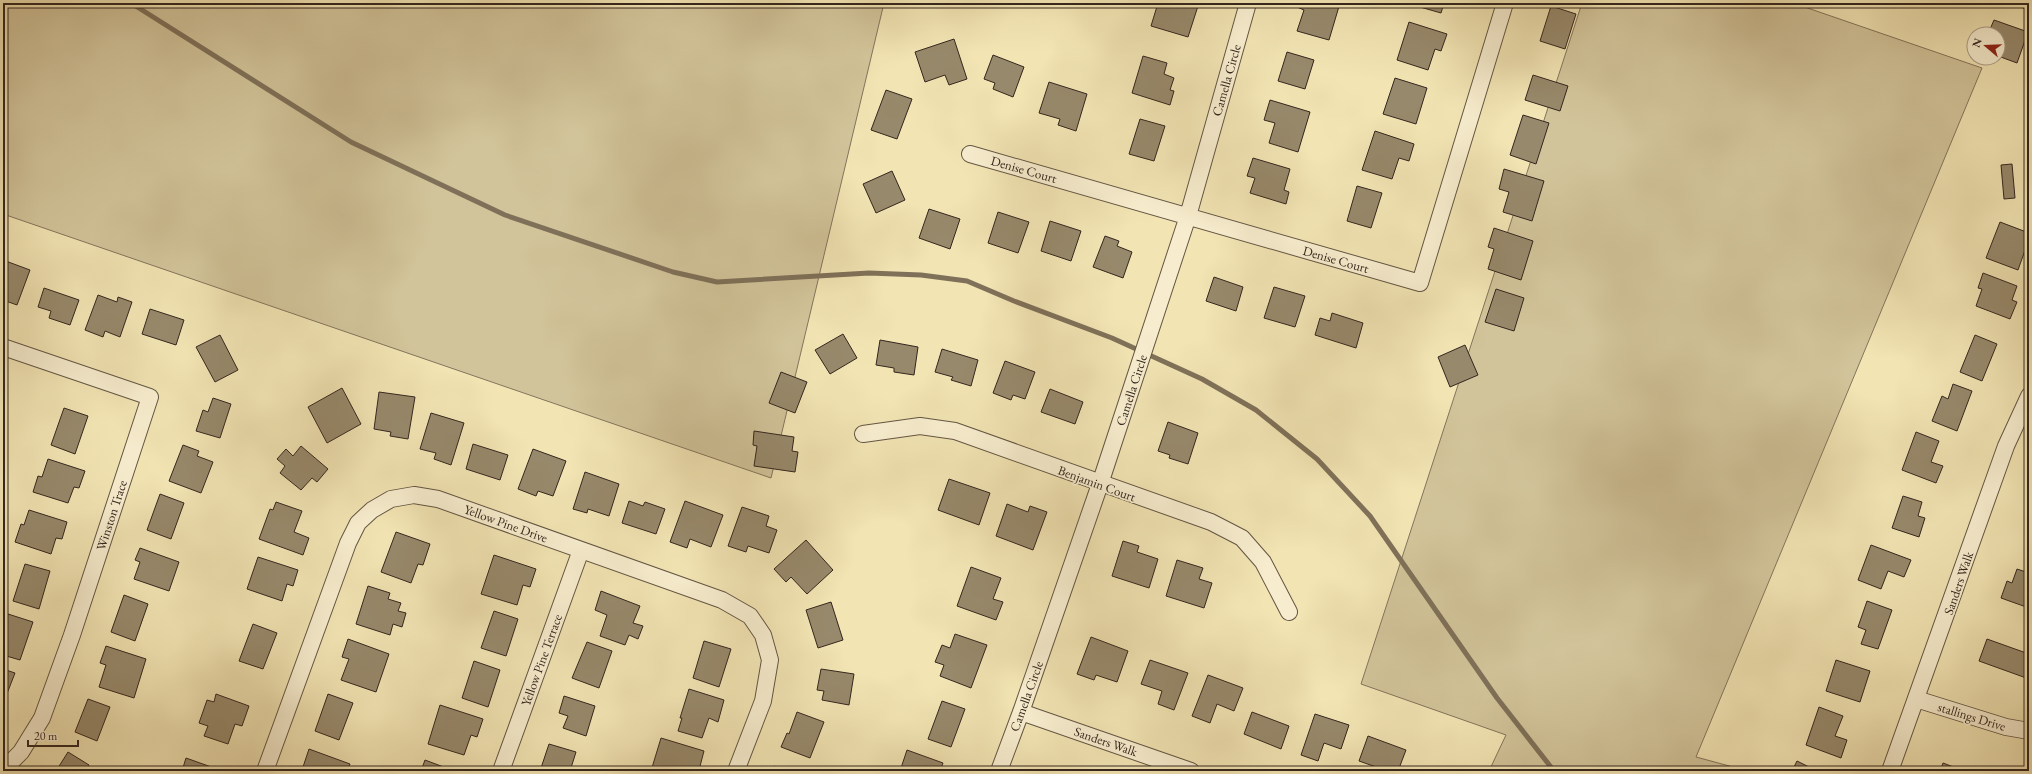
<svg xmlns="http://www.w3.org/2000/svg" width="2032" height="774" font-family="'EB Garamond',serif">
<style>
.green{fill:#d2c49a;stroke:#83755c}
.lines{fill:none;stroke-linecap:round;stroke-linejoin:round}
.stream{stroke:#7f7159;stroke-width:5}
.building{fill:#97896b;stroke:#34261e}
.minor-casing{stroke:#645643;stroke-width:18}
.minor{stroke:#f7edce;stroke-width:16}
.labels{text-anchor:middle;stroke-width:3.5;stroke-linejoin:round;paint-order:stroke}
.street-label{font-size:13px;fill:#34261e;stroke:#f7edce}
</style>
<rect width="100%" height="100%" fill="#f2e4b3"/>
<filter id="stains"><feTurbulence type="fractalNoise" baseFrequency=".005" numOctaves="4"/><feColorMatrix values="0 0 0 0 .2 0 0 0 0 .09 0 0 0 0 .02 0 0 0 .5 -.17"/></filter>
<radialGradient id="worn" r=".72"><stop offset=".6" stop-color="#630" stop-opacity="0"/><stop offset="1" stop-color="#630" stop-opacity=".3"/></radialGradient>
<path class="green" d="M3,3H884L771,478L3,214Z
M1582,3H1793L1982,68L1696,757L1748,771H1489L1506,735L1361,684Z"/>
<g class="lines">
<path class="stream" d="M131,3L351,142L505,215L673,272L717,282L869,273L921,275L967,281L1014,301L1112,338L1202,379L1256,410L1317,459L1370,516L1497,698L1554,771"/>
</g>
<path class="building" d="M1078,3H1113V7Z
M1158,3H1187L1198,6L1188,37L1151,26Z
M1298,3H1340L1329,40L1297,31L1304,10L1297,7Z
M1413,3H1444L1441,13L1413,5Z
M2009,3H2029V10Z
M1551,6L1576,14L1565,49L1540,41Z
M1994,20L2028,32L2017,63L1998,56V34H1988Z
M1409,22L1447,34L1441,51L1435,49L1428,70L1397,60Z
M954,39L967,79L949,85L945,75L925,82L915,52Z
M1287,52L1314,60L1305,89L1278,81Z
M993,55L1024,67L1013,97L993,89L995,83L984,79Z
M1143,56L1167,63L1164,74L1174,78L1170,90L1174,91L1170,105L1132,93Z
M1533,75L1568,86L1560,111L1525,100Z
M1395,78L1427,88L1416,124L1383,114Z
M1049,82L1087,94L1076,131L1058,125L1060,119L1039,113Z
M886,90L912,99L897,139L871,130Z
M1270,100L1310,112L1298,152L1269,143L1275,123L1264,120Z
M1523,115L1549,123L1536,164L1510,155Z
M1140,119L1165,126L1154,161L1129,154Z
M1375,131L1414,144L1409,161L1399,158L1392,179L1362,170Z
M1253,158L1290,169L1284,190L1289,192L1286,204L1250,193L1255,178L1247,176Z
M2012,164L2015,198L2004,199L2001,165Z
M1504,169L1544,181L1532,221L1503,212L1509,192L1499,189Z
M892,171L905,200L876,213L863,184Z
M1357,186L1382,193L1371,228L1347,221Z
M929,209L960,219L950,249L919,238Z
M998,212L1029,222L1018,253L988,243Z
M1050,221L1081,231L1071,261L1041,251Z
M2000,222L2029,233V239L2018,270L1986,258Z
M1494,228L1533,241L1521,280L1488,269L1494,249L1488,247Z
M1105,236L1119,241L1117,246L1132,252L1123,278L1093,267Z
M3,260L30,270L17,305L3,300Z
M1983,273L2017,286L2012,300L2017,302L2010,319L1976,306L1982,289L1978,288Z
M1214,277L1243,287L1236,311L1206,301Z
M1274,287L1305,296L1295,327L1264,318Z
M44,288L79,300L70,325L49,318L51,311L38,307Z
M1496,289L1524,298L1514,331L1485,322Z
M98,295L117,302L118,297L132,302L120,337L105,331L103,337L85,330Z
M150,309L184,320L176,345L142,334Z
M1332,313L1363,323L1356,348L1315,335L1320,318L1330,321Z
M843,334L857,358L830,374L815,350Z
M220,335L238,370L215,382L196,347Z
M1975,335L1997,344L1982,381L1960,372Z
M880,340L918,347L914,375L894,372V368L876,365Z
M1465,345L1478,375L1450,387L1438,357Z
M942,349L978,360L971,386L951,380L953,377L935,372Z
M1005,361L1035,372L1025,399L1013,395L1011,400L993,393Z
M781,372L807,382L795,413L769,403Z
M1953,384L1972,391L1957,431L1932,421L1942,396L1948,399Z
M342,388L361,424L327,443L308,407Z
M1050,389L1083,402L1075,424L1041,412Z
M379,392L415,397L408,439L390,436L391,432L374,429Z
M213,398L231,404L220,438L196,431L203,410L208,412Z
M64,408L88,416L75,454L51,445Z
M431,413L464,423L451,465L434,459L436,453L420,449Z
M1168,422L1198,433L1188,464L1169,458L1170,455L1158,451Z
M754,431L794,437L792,451L798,452L795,472L754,466L757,446L753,445Z
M1916,432L1939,441L1931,462L1943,466L1936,483L1902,470Z
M473,444L508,455L500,480L466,469Z
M183,445L199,451L197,456L213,462L201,493L169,481Z
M301,446L328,469L317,482L312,478L301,490L280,473L285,466L277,459L286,449L293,456Z
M533,449L566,461L553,496L538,491L536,496L518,489Z
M48,459L85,471L79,488L74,487L68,503L33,492L38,476L42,477Z
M585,472L619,484L609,516L588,509L587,513L573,509Z
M949,479L990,493L979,525L938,510Z
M160,494L184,503L171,539L147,530Z
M1903,496L1922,502L1918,516L1925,518L1919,537L1892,528Z
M629,501L643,506L645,502L665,509L656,534L622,523Z
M685,501L723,515L711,547L690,539L687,548L670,542Z
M276,502L302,511L294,532L309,538L303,555L259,539L270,509L273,510Z
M1007,504L1028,512L1030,506L1047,512L1033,550L996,536Z
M742,507L769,516L766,526L777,530L769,553L748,546L746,552L728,546Z
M29,510L67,522L62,539L56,538L51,554L15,542L21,524L24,525Z
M2029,518V531L2025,529Z
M396,532L430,544L423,565L418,564L411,583L381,572Z
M806,540L833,570L807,594L791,577L786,582L774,569Z
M2029,540V554L2025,552Z
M1123,541L1139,546L1137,552L1158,559L1149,588L1112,576Z
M1871,545L1911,560L1904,577L1888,571L1881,589L1858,580Z
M140,548L179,562L169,591L134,579L140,562L135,560Z
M494,555L536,569L530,587L523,585L517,605L481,594Z
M258,557L298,570L293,586L287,584L282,601L247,589Z
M1177,560L1203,568L1199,579L1212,583L1204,608L1166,596Z
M25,564L50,571L39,609L13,601Z
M971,567L1001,578L993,599L1003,602L996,620L957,606Z
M2017,569L2029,573V608L2001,598L2007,581L2012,583Z
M368,586L390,593L388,599L401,603L398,611L406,613L402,627L393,624L390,635L356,624Z
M601,591L640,606L633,623L643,626L638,639L629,635L625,645L600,636L607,615L595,610Z
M124,595L148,604L135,641L111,632Z
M1867,601L1892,610L1878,649L1861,644L1866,630L1858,627Z
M831,602L843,640L818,648L806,610Z
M494,611L518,619L506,656L481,648Z
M8,614L33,622L20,660L3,655V631Z
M253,624L277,633L263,669L239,661Z
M955,634L987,645L971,688L940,676L944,665L935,662L942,645L950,648Z
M1091,637L1128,651L1117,682L1096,675L1094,680L1077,674Z
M348,639L389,654L376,692L341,680L349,659L342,657Z
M1987,639L2029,654V679L1979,661Z
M704,641L731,649L719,687L693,678Z
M587,642L612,651L599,688L572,678Z
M106,646L146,659L134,698L99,687L106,665L100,663Z
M1150,660L1188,673L1174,710L1158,704L1162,691L1141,684Z
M1836,660L1870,671L1860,702L1826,691Z
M474,661L500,670L488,707L462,698Z
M3,669L15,673L3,704Z
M821,669L854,674L849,705L822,700L824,691L817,690Z
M1208,675L1243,688L1234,711L1217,704L1210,723L1192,716Z
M689,689L724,700L718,722L709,718L702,738L678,731L682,718H680Z
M216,694L249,706L242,726L235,724L228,744L204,736L208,726L199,723L207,700L214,702Z
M328,694L353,703L339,740L315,731Z
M564,696L595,706L586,736L563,728L568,716L559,713Z
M88,699L110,707L97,741L75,732Z
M942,701L965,709L951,747L928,739Z
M440,705L483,719L477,737L471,735L464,755L428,744Z
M1819,707L1843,716L1835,736L1847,740L1841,758L1806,745Z
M797,712L824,722L810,758L781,747L787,733L789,734Z
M1252,712L1289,726L1281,749L1244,734Z
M1315,714L1349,725L1341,749L1324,743L1318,761L1301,755Z
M1368,736L1406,750L1398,771H1378L1379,768L1359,761Z
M661,738L704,751L699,770L691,768L690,771H651Z
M549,744L576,752L570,771H540Z
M309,749L350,764L347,771H315L303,767Z
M907,750L943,763L940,771H900Z
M68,752L89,765L86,771H56Z
M186,758L217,769V771H182Z
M425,760L449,769L448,771H421Z
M1797,761L1817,771H1792Z
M1943,763L1964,771H1940Z
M774,766L786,771H772Z"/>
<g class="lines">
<g class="minor-casing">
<path id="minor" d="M970,154L1420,283L1505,3
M3,347L150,397L72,635L42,718L21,752L3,770
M863,434L920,426L955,431L1211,522L1242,538L1263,562L1289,612
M1916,699L2006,727L2029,731
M1021,712L1191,771
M265,771L348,543L358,523L372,510L391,499L414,495L438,499L722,600L750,616L763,635L770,660L763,701L736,771
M501,771L581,550
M999,771L1021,712L1100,484L1188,216L1248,3
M1890,771L2006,446L2029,396"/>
</g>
<use href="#minor" class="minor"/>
</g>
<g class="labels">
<g class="street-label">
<text transform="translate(1226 80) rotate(-74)" y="5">Camella Circle</text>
<text transform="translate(1024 169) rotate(16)" y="5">Denise Court</text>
<text transform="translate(1336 259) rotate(16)" y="5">Denise Court</text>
<text transform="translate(1131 390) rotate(-72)" y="5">Camella Circle</text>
<text transform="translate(1097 483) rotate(20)" y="5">Benjamin Court</text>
<text transform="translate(111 515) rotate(-72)" y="5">Winston Trace</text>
<text transform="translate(506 523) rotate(20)" y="5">Yellow Pine Drive</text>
<text transform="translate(1958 583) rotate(-71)" y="5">Sanders Walk</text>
<text transform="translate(541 660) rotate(-70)" y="5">Yellow Pine Terrace</text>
<text transform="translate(1026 696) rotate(-70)" y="5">Camella Circle</text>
<text transform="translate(1972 716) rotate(17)" y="5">stallings Drive</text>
<text transform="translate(1106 741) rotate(19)" y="5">Sanders Walk</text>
</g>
</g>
<rect width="2032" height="774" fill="none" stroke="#f2e4b3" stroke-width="16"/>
<rect x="4" y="4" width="2024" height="766" fill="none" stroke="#34261e" stroke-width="2"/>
<rect x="8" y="8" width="2016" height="758" fill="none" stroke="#34261e"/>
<g transform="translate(1986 46) rotate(289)"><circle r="19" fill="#f7edce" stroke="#a99d88"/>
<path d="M0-3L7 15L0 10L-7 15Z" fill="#8f2418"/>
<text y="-6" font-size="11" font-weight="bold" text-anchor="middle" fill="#34261e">N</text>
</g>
<path d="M28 740v6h50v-6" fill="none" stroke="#34261e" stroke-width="2"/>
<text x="34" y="740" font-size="12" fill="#34261e" stroke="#f7edce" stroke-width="3" paint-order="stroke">20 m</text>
<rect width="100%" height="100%" filter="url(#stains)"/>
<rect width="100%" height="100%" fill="url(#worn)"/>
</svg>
